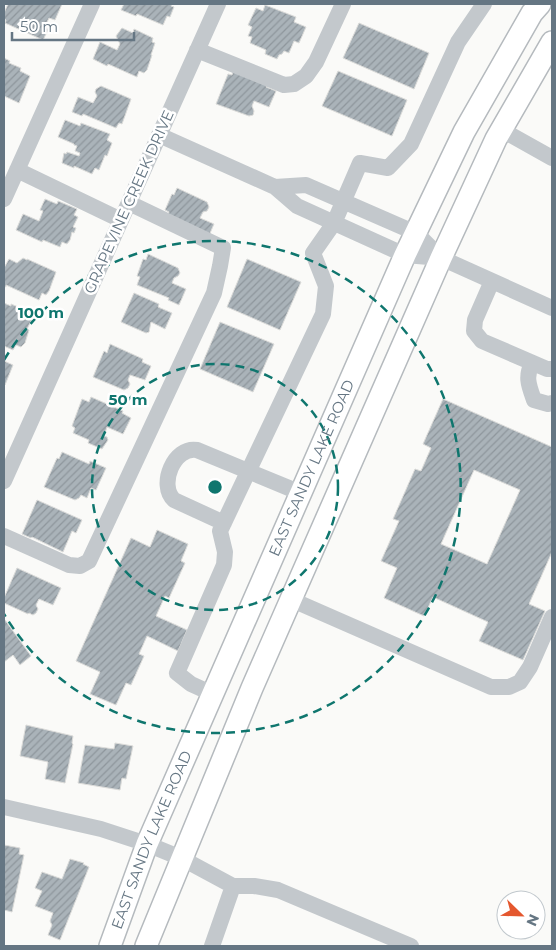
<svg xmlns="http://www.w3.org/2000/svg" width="556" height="950" font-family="Montserrat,sans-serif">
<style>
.building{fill:url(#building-hatch);stroke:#dcdcda;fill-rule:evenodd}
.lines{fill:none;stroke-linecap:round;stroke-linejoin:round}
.major-casing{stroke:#b5babe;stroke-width:24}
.minor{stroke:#c3c8cc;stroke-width:16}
.major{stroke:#fff;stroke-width:21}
.ring{fill:none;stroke:#0f766e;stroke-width:2.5;stroke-dasharray:9 6}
.labels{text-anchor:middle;stroke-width:5;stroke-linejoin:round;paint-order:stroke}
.street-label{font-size:15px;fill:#657683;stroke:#fff}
.centre{fill:#0f766e;stroke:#fff;stroke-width:2.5}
.ring-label{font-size:15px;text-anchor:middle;font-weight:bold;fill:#0f766e;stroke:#fff;stroke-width:5;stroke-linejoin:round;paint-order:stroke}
</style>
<defs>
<pattern id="building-hatch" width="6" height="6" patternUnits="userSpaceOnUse" patternTransform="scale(1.25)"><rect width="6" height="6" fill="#aab3b9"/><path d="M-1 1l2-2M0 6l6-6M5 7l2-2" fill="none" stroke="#8e969c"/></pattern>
</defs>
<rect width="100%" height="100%" fill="#fafaf8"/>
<path class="building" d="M8,4H62L55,20L49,18L45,26L48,30L43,40L5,23L6,20L4,19V13Z
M124,4H172L171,6L174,7L170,17L167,16L163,25L137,14L136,16L121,10Z
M265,5L296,17L294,22L306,27L299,43L294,41L289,53L284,51L282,54L279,55L277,59L265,54L266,50L250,43L252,37L248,36L252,27L248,25L256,8L263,11Z
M359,23L429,53L414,89L343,58Z
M122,28L133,33L134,29L153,38L152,42L155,43L151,55H152L147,70L144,73L139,71L137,77L108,64L107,66L93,59L100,42L117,50L120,44L116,36Z
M4,58L10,61L9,63L21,68L20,71L30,76L19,103L4,96Z
M233,71L267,85L266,87L276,91L269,107L254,101L252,106L254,111L253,115L249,116L216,104L228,74L232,75Z
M338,71L407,100L392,136L322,106Z
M101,86L131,99L122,124L119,123L116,128L83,114L82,116L72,112L78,97L93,103L97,96L95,92L96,89Z
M65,120L80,126L81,123L110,134L107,140L112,143L107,156L105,155L99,170L95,168L92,174L74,166V168L62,163L64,153L66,154L67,152L79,156L80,153L75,151L77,146L74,145V144L58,137Z
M177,188L207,202L209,207L207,211L203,212L200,218L214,224L207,240L166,219L169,212L165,210L172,194L174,195Z
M45,199L57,204L58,201L77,209L74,215L78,217L73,227L76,228L74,233L72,232L70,240L67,244L62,242L60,247L43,240L42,242L16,230L23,214L39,221L43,211L40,210Z
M148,254L178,268L180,273L178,276L174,278L172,283L186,289L179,305L168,300L169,298L137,285L140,277L137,276L143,259L146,260Z
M23,258L27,260V259L56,272L49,291L46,295L42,293L39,300L6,285V287L4,286V268L9,259L17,263Z
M247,259L301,282L280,330L227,307Z
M134,293L159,304L158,307L172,313L165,329L151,322L149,332L146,333L121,322Z
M4,303L11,306V304L30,312L28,317L32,319L27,329L29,330L25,343L21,347L16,345L13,350L4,346Z
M220,322L274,344L253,392L200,369Z
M110,344L143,359L142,362L151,366L145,380L130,375L128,380L130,384L128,388L124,390L93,377L104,351L107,353Z
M4,361L13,365L5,385L4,384Z
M91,397L123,411L122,413L131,418L123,434L107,427L104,436L107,437L108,440L102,449L88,443L89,440L73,433L75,428L72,426L82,399L89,402Z
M443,399L552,447V552L529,604L545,611L523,660L479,641L488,622L433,597L424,616L384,598L397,568L381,561L399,521L393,519L415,469L421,471L431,448L423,444ZM474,470L520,490L487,564L441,544Z
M62,452L89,464L90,461L106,468L96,490L91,488L87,498L81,495L79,498L75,500L44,487L57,458L59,459Z
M37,500L82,520L76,533L72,531L63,552L32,537L31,538L22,534Z
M157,530L188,544L181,561L185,563L169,598L165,596L156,616L187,630L178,651L147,636L139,654L144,656L131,685L126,683L116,705L90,694L100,672L76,661L131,538L150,547Z
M17,568L61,588L53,605L39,599L36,605L38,609L36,613L33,615L29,613L28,614L4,603V598Z
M5,620L31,656L20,665L13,655L4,662V621Z
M26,725L73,736L72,743L73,744L65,783L45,779L48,762L20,756Z
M115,743L133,746L126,779L122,778L120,790L78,783L85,745L114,749Z
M4,845L20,848L19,854L24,855L12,912L4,910Z
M70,859L84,863L83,864L89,867L60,940L48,935L52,925L50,921L53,913L35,906L42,891L35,888L42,872L62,879Z"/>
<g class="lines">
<g class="major-casing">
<g id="major">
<path id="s1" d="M110,946L147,844L405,255L464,132L532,13L540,4"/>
<path d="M146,946L252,688L441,258L496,139L552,42"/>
</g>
</g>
<path class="minor" d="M197,50L284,85L294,84L306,76L316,62L343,4
M502,130L552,158
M159,135L275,187L297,206L405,255L441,258
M17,170L121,220
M275,187L306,185L416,233L441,258L552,308
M4,199L92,4
M492,281L475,320L474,331L482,341L547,369H552
M532,363C525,377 529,386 534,400L548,404L552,403
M4,481L218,4
M224,523L174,500C158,485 174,446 197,450L301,493
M4,536L69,565L80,566L89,561L214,293L220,266L223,248L129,203
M290,599L491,687H509L520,682L530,667L552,617
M213,694L191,684L177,673L224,565L225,552L220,531L323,314L326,286L313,253L334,223L360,163L388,168L411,144L458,42L484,4
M4,807L101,829L147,844L181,858L233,886L212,946
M233,886H254L278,890L411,946"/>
<use href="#major" class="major"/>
</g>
<g class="ring">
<circle cx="215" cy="487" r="123"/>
<path d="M4 360A246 246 0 1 1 4 614"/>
</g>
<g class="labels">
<g class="street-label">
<text transform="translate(129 202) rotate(-66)" y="5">GRAPEVINE CREEK DRIVE</text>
<text dy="5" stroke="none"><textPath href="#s1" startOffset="519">EAST SANDY LAKE ROAD</textPath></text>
<text dy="5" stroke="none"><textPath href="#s1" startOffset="114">EAST SANDY LAKE ROAD</textPath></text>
</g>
</g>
<circle cx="215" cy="487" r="8" class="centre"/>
<g class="ring-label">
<text x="41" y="318">100 m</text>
<text x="128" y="405">50 m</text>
</g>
<rect width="556" height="950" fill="none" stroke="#657683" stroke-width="10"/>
<g transform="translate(521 915) rotate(113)"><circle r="24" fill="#ffffff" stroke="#c1c8cd"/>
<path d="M0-4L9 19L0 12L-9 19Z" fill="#e4572e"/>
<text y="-8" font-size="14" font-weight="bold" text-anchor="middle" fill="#657683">N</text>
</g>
<path d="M12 32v8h122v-8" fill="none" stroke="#657683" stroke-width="2.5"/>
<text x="20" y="32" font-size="15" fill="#657683" stroke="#ffffff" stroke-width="4" paint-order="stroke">50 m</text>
</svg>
